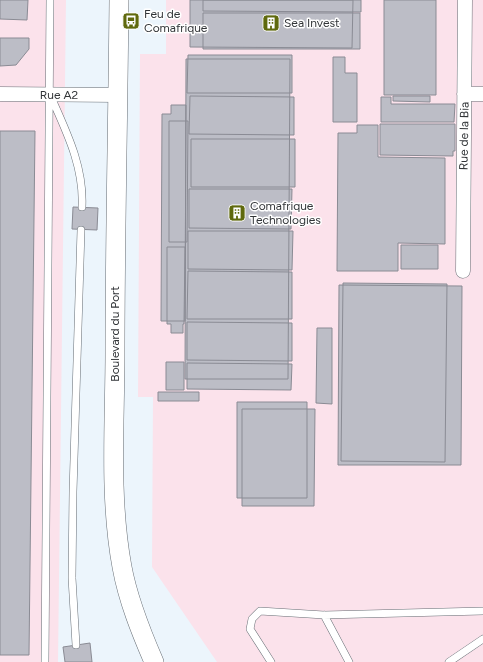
<svg xmlns="http://www.w3.org/2000/svg" width="483" height="662" font-family="Figtree,sans-serif">
<style>
.industrial{fill:#fbe2eb}
.building{fill:#bcbdc6;stroke:#8a8b94}
.lines{fill:none;stroke-linecap:round;stroke-linejoin:round}
.lane-casing{stroke:#666d74;stroke-width:8}
.street-casing{stroke:#666d74;stroke-width:15}
.secondary-casing{stroke:#666d74;stroke-width:20}
.lane{stroke:#fff;stroke-width:7}
.street{stroke:#fff;stroke-width:14}
.secondary{stroke:#fff;stroke-width:19}
.labels{text-anchor:middle;stroke-width:3;stroke-linejoin:round;paint-order:stroke}
.poi-label{font-size:12px;fill:#323538;stroke:#fff;text-anchor:start}
.street-label{font-size:12px;fill:#323538;stroke:#fff}
</style>
<rect width="100%" height="100%" fill="#ecf5fc"/>
<path class="industrial" d="M0,0H66L58,662H0Z
M166,0H483V662H217L152,567L153,397H138L140,54H166Z"/>
<path class="building" d="M0,0H28L27,20L0,19Z
M190,0H353L352,48L190,47Z
M203,0H361V12L203,11Z
M384,0H436V95H384Z
M203,13H360V49H203Z
M0,38H29V49L16,65L0,66Z
M188,55H292V93H187Z
M333,57H345V73H357V122H333Z
M186,59H290L288,379H185Z
M190,96L294,97V135L189,134Z
M393,96H430V102L393,101Z
M381,97H391V104H455L454,122H381Z
M171,105H186L185,321H161L162,114H171Z
M169,121H188L187,242H169Z
M380,124H455V151H453V156L380,155Z
M357,125H378V157L445,158V244L398,243V271H337L338,133H357Z
M0,131H35L29,655H0Z
M191,139H295V187H191Z
M189,189H292L291,229L189,228Z
M73,207L98,208L97,230L72,229Z
M188,231H293L292,270L188,269Z
M401,245H438V269H401Z
M167,247H185L184,324H183V333H171V324H167Z
M188,271L292,272V319H187Z
M343,283L447,284L445,462L341,461Z
M339,285L462,286L461,465H338Z
M187,322L292,323V361L187,360Z
M317,328H332V404L316,403Z
M166,362H184V390H166Z
M187,363L292,364L291,390L187,389Z
M158,392H199V401H158Z
M237,402H307V498H237Z
M242,409H315L314,506H242Z
M90,643L92,662H65L63,647Z"/>
<g class="lines">
<g class="lane-casing">
<path id="lane" d="M51,97C67,133 84,167 82,207
M324,615L349,662
M76,645L72,578L73,492L81,230
M45,662L50,0
M271,662L250,629L252,619L260,611L324,615L483,611
M449,662L483,639"/>
</g>
<g class="street-casing">
<path id="street" d="M0,94L118,95
M464,94H483
M463,271L465,0"/>
</g>
<g class="secondary-casing">
<path id="secondary" d="M119,0C118,117 115,235 115,352C115,423 109,497 122,567C128,600 141,632 154,662"/>
</g>
<use href="#lane" class="lane"/>
<use href="#street" class="street"/>
<use href="#secondary" class="secondary"/>
</g>
<defs>
<g id="bus-square" transform="scale(0.9)"><rect x="-9" y="-9" width="18" height="18" rx="4" fill="#5f690d" stroke="#fff"/><path d="M-5-6H5V4H4V6H2V4H-2V6H-4V4H-5ZM-3.5-4V0h7V-4ZM-3.5 1.2v1.5H-2V1.2ZM2 1.2v1.5H3.5V1.2Z" fill="#fff"/></g>
<g id="building-square" transform="scale(0.9)"><rect x="-9" y="-9" width="18" height="18" rx="4" fill="#5f690d" stroke="#fff"/><path d="M-4-6H4V6H1V3H-1V6H-4ZM-2.5-4.3h1.7v1.8h-1.7ZM.8-4.3h1.7v1.8H.8ZM-2.5-1h1.7V.8h-1.7ZM.8-1h1.7V.8H.8Z" fill="#fff"/></g>
</defs>
<g fill-rule="evenodd">
<use href="#bus-square" x="131" y="21"/>
<use href="#building-square" x="271" y="23"/>
<use href="#building-square" x="237" y="213"/>
</g>
<g class="labels">
<g class="poi-label">
<text x="144" y="18">Feu de<tspan x="144" dy="14">Comafrique</tspan></text>
<text x="284" y="27">Sea Invest</text>
<text x="250" y="210">Comafrique<tspan x="250" dy="14">Technologies</tspan></text>
</g>
<g class="street-label">
<text x="59" y="99">Rue A2</text>
<text transform="translate(464 136) rotate(-89)" y="4">Rue de la Bia</text>
<text transform="translate(115 334) rotate(-90)" y="4">Boulevard du Port</text>
</g>
</g>
</svg>
